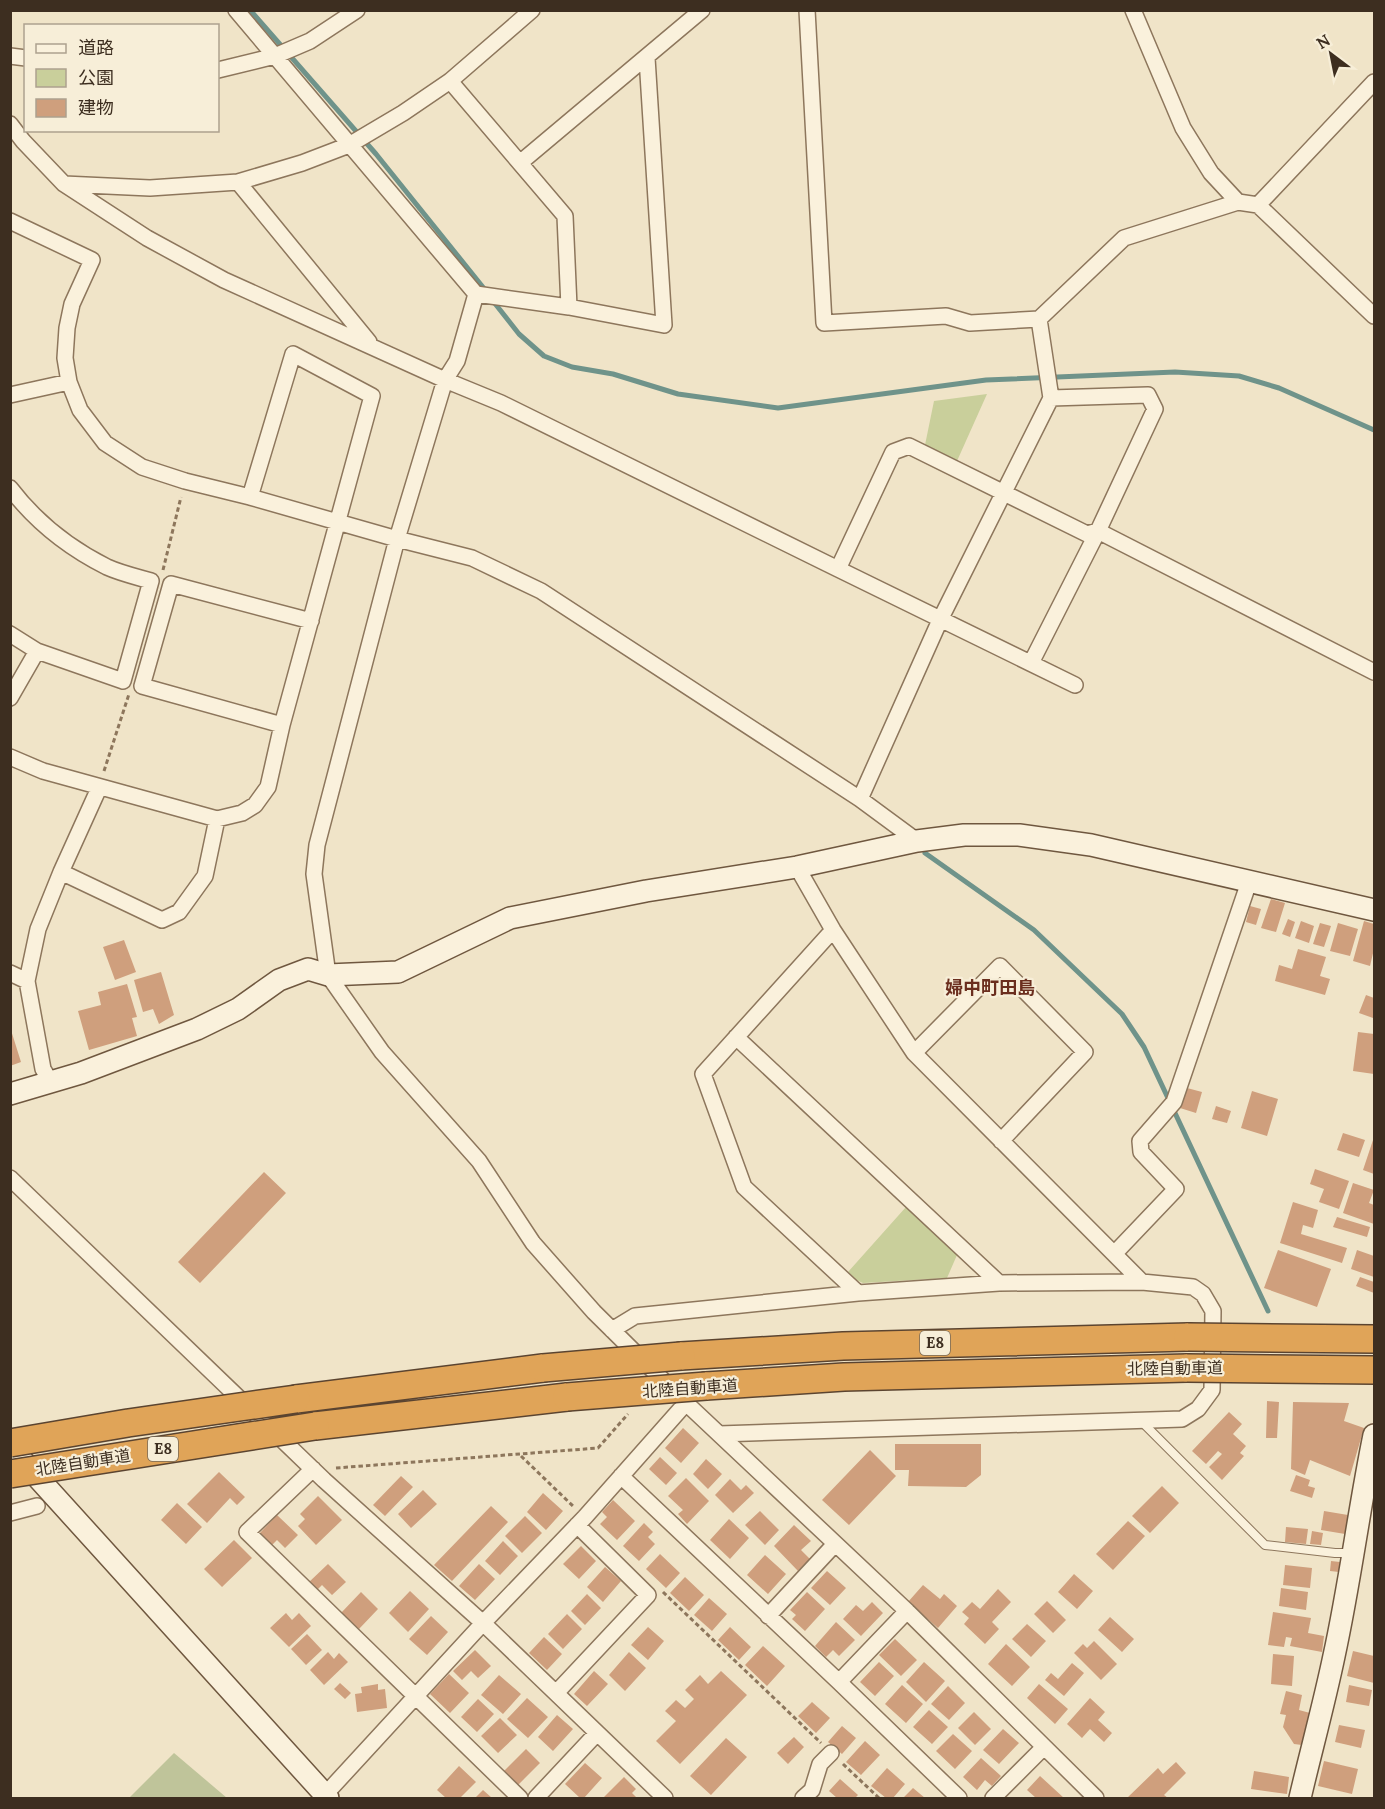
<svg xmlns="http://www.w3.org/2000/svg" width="1385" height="1809" font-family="Lora,'Noto Sans JP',serif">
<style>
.green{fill:#c9cf9b}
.cemetery{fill:#bfc49a}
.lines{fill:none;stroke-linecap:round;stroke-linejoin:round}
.stream{stroke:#6f938a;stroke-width:5}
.building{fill:#cf9f7d}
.lane-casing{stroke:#8d765c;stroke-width:10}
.street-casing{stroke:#8d765c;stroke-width:18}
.secondary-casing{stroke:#6f573f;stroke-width:24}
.highway-casing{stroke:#5b4430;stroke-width:30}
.path{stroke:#8d765c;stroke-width:3;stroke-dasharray:4.5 3;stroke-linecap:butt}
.lane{stroke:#faf1dc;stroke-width:8}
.street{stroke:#faf1dc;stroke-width:15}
.secondary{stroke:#faf1dc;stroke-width:21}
.highway{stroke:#e0a458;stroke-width:27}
.highway-bridge-casing{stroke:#5b4430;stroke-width:30;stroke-linecap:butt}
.highway-bridge{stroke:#e0a458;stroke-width:27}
.labels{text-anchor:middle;stroke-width:4.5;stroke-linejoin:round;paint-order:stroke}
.shield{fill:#f7eed8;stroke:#756857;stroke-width:1.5}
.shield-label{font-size:15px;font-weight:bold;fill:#3d2e20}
.street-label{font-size:16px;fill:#3d2e20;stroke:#f7eed8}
.neighbourhood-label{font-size:18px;font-weight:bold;fill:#6b2e1e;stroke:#f7eed8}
</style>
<rect width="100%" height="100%" fill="#f0e4c8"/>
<path class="green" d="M987,394L957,461L925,445L934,401Z
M906,1207L957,1255L947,1278L863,1283L856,1280L848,1272Z"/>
<path class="cemetery" d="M174,1753L227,1798H129Z"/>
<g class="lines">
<path class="stream" d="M250,10L376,154L486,291
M493,301L519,334L544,356L572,367L613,374L678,394L778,408L986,380L1175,372L1239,376L1279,388L1374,430
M925,853L1034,930L1122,1014L1144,1047L1268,1311"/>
</g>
<path class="building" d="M1271,899L1285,903L1276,932L1261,928Z
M1250,906L1261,909L1256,925L1246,922Z
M1288,919L1295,922L1290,937L1282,934Z
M1301,921L1314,926L1309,943L1295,938Z
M1364,921L1374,924V949L1370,966L1353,961Z
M1320,923L1331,926L1324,947L1313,944Z
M1338,923L1358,929L1350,956L1330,951Z
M124,940L136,972L115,980L103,947Z
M1298,949L1326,957L1320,976L1330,979L1325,995L1275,981L1279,965L1292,969Z
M161,972L174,1015L159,1024L153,1009L143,1012L134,980Z
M127,984L137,1017L132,1018L137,1036L89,1050L78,1011L101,1005L98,992Z
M1366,995L1374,998L1373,1018L1359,1013Z
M10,1027L21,1062L10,1066Z
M1358,1032L1374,1034V1074L1353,1071Z
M1187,1088L1202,1092L1196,1113L1180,1108Z
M1252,1091L1278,1099L1267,1136L1241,1128Z
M1216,1106L1231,1111L1227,1123L1212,1119Z
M1343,1133L1365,1140L1359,1157L1337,1150Z
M1374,1137V1174L1363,1170Z
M1315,1169L1349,1181L1339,1209L1319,1202L1324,1189L1310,1184Z
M264,1172L286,1193L200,1283L178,1262Z
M1353,1183L1374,1190L1369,1203L1374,1205V1224L1343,1213Z
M1293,1202L1318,1210L1313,1228L1303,1225L1301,1234L1347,1248L1342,1263L1280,1243Z
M1337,1217L1370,1227L1367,1237L1333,1227Z
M1278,1250L1331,1269L1317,1307L1264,1288Z
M1357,1250L1374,1256V1277L1351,1269Z
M1360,1277L1374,1282V1293L1356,1286Z
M1267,1401L1279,1402L1277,1438H1266Z
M1293,1402L1349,1403L1344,1421L1364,1428L1350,1476L1310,1460L1305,1475L1291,1469Z
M1229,1412L1242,1424L1233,1434L1246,1446L1240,1453L1244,1456L1222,1480L1209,1467L1222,1454L1218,1451L1206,1464L1192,1451Z
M683,1428L699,1443L681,1463L665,1448Z
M895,1444H981V1475L966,1487L908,1486L909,1470H895Z
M870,1450L896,1476L849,1525L822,1500Z
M660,1457L677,1473L666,1485L649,1469Z
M706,1459L722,1474L708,1489L693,1474Z
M219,1472L245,1497L237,1505L230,1498L207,1523L187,1504Z
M1296,1475L1310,1480L1308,1486L1315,1488L1312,1498L1290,1491Z
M401,1476L413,1487L385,1516L373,1505Z
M686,1478L709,1501L687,1524L678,1514L683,1510L668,1496Z
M730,1479L741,1490L746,1485L754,1493L733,1513L715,1495Z
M1162,1486L1179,1503L1150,1533L1132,1516Z
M423,1490L437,1504L411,1528L398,1514Z
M543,1493L563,1511L546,1530L527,1512Z
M318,1496L342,1520L316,1545L298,1526L305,1519L300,1514Z
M613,1500L635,1521L617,1540L600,1524L607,1517L602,1512Z
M177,1503L202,1527L186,1544L161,1520Z
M491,1506L508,1522L452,1581L434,1565Z
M760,1511L779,1530L765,1545L745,1525Z
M1324,1511L1348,1515L1345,1534L1321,1530Z
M277,1515L298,1535L285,1548L277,1540L271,1546L259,1534Z
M525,1516L542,1533L522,1553L505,1536Z
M729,1519L749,1538L730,1559L710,1540Z
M1128,1521L1145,1536L1113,1570L1096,1554Z
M644,1523L653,1532L648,1537L655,1544L639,1561L623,1546Z
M794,1525L811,1541L801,1550L810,1559L798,1571L774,1546Z
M1286,1527L1308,1529L1306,1544L1285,1542Z
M1312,1531L1323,1533L1321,1545L1310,1544Z
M234,1540L252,1558L222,1587L204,1569Z
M503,1541L518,1556L500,1575L485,1561Z
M581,1546L596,1561L579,1579L563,1564Z
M660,1554L680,1573L666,1588L646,1569Z
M765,1555L786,1574L768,1594L747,1575Z
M1331,1561L1340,1562L1339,1572L1330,1571Z
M328,1564L346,1582L332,1595L322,1585L316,1591L308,1583Z
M479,1564L495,1579L475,1600L459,1586Z
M1285,1565L1312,1568L1310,1588L1283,1585Z
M605,1567L621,1581L603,1602L587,1587Z
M827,1571L846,1588L830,1605L811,1588Z
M1074,1574L1093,1591L1077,1609L1058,1592Z
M685,1577L704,1595L689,1611L670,1593Z
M923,1585L940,1599L944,1594L957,1606L938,1628L908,1602Z
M1281,1588L1308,1592L1306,1610L1279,1606Z
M998,1589L1011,1602L992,1622L999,1629L985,1644L964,1624L969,1618L962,1612L972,1602L980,1609Z
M410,1591L429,1609L408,1632L389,1613Z
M361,1592L378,1609L359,1629L341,1613Z
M807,1592L825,1609L805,1631L792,1619L796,1615L790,1610Z
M587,1594L601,1608L585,1625L571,1611Z
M709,1598L727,1614L712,1631L694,1615Z
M1047,1601L1066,1620L1053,1633L1034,1614Z
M872,1602L883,1613L861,1636L843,1619L856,1605L863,1611Z
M1273,1612L1311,1618L1308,1633L1324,1636L1322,1652L1290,1646L1292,1638L1286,1637L1284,1647L1268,1645Z
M286,1613L292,1620L299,1613L311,1626L289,1647L270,1628Z
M567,1614L582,1629L563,1649L548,1634Z
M431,1616L448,1632L427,1655L409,1639Z
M1110,1617L1134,1639L1122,1652L1098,1630Z
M836,1622L855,1640L839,1656L833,1650L826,1657L815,1646Z
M1027,1624L1046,1641L1031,1657L1012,1639Z
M648,1627L664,1641L648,1660L631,1645Z
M730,1627L751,1647L739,1660L718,1640Z
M307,1634L322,1650L306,1665L291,1649Z
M544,1637L562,1654L547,1670L529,1653Z
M895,1639L917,1660L901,1676L879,1655Z
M1094,1641L1117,1664L1101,1680L1074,1653L1083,1644L1087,1648Z
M1006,1644L1030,1667L1012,1686L988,1664Z
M763,1646L785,1666L767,1686L745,1665Z
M475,1650L491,1666L478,1678L471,1671L462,1680L453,1671Z
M1353,1651L1374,1656V1683L1347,1676Z
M328,1652L334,1659L339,1653L348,1662L324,1685L310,1670Z
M629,1652L646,1668L625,1691L609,1675Z
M1273,1654L1294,1656L1292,1686L1271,1684Z
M879,1662L894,1676L875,1696L860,1682Z
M924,1662L945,1681L926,1702L906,1682Z
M1072,1663L1084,1673L1064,1696L1045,1680L1051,1673L1058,1679Z
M594,1671L608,1684L587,1706L574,1694Z
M721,1671L747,1695L680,1764L656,1741L676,1721L665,1711L676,1700L685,1708L694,1699L685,1690L700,1675L708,1684Z
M449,1674L469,1693L450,1713L430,1694Z
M499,1675L521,1694L503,1714L481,1695Z
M340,1683L351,1693L345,1699L334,1689Z
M378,1684V1690L385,1689L387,1708L357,1712L355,1694L362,1693L361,1687Z
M1039,1684L1068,1709L1055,1724L1027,1698Z
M902,1685L923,1704L906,1723L885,1704Z
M1349,1685L1372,1690L1369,1706L1346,1702Z
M948,1686L965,1703L949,1720L931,1704Z
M1286,1691L1302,1695L1299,1710L1310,1713L1302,1745L1294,1744L1283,1727L1286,1715L1280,1714Z
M527,1698L548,1717L528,1738L507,1719Z
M1090,1698L1105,1712L1098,1720L1112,1733L1104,1742L1090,1729L1082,1738L1067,1724Z
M478,1699L494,1714L477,1732L461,1717Z
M812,1702L830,1718L816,1733L798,1716Z
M929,1710L948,1727L932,1744L913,1727Z
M974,1712L991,1729L975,1745L958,1728Z
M557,1715L573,1729L553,1751L538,1737Z
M500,1718L517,1735L498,1753L481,1736Z
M1339,1725L1365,1730L1361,1748L1335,1742Z
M842,1726L856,1738L842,1754L828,1742Z
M1003,1729L1019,1743L999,1764L983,1750Z
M953,1734L972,1751L955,1769L936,1751Z
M794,1737L804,1747L788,1764L777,1753Z
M726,1738L747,1757L711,1795L690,1776Z
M865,1741L880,1755L861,1775L846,1762Z
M526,1749L540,1763L516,1787L502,1773Z
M981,1758L1001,1776L992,1786L985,1780L977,1790L963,1777Z
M1324,1761L1358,1769L1352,1794L1318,1786Z
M1176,1762L1186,1773L1164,1795L1168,1798H1127L1158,1768L1163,1774Z
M585,1763L602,1778L584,1798H580L565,1784Z
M459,1766L476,1782L460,1798H446L437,1790Z
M887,1768L905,1784L893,1798H886L871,1786Z
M1254,1771L1289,1777L1287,1794L1251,1789Z
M1040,1776L1064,1798H1036L1027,1790Z
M624,1777L636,1789L632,1793L636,1797L635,1798H603Z
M840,1779L858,1795L855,1798H837L829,1791Z
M913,1788L925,1798H903Z
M483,1790L492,1798H475Z"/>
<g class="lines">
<g class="lane-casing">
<path id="lane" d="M1142,1422L1265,1545L1335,1553H1352"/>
</g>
<g class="street-casing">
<path id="street" d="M236,10L476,294L569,307L664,325L647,58
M807,10L824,323L946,316L970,323L1039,319L1124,238L1238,202
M1133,10L1183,128L1211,173L1238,202L1258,205L1374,316
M10,56L26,58
M218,70L275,56L310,41L357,10
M450,81L565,216L569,307
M10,124L23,141L64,184L147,238L224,280L445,380L501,403L838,569L893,452L909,446L1087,534L1098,531L1374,672
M521,162L702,10
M238,182L369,342
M64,184L150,188L238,182L302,163L349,145L403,113L450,81L532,10
M1258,205L1374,82
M10,221L92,260L72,304L67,328L65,358L69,382L80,410L105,443L142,467L185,481L250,497L397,539L472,558L541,591L860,799L917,841
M476,294L457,361L445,380L397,539L317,845L314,874L328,975L382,1052L479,1161L533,1243L594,1312L686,1403L907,1611L1096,1798
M10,395L69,382
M10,488C36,522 69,548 107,567C120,573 137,577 151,581L123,681L37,651L10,634
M838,569L1075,685
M1031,663L1098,531L1155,409L1148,395L1051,398
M10,698L37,651
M282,725L142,686L171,584L311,621
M10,757L43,771L217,819L242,813L255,805L268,787L282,725L372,396L293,354L250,497
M860,799L940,620L1051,398L1039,319
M797,867L833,930L914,1053L1142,1282
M61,872L162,920L179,912L205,876L217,819
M833,930L703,1074L744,1187L858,1293
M10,973L27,981
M736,1037L999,1283
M914,1053L1000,966L1085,1052L1001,1141
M50,1081L43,1069L27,981L38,929L61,872L99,788
M10,1178L324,1480L483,1623L665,1798
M1115,1253L1176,1189L1141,1152L1140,1141L1174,1102L1249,882
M612,1330L635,1316L858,1293L999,1283L1142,1282L1193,1287L1203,1294L1213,1311L1212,1390L1198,1409L1182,1419L719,1434
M313,1469L247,1532L520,1798
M621,1476L839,1682L959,1798
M10,1513L37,1506
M768,1616L835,1544
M839,1682L907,1611
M556,1693L648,1595L577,1525
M322,1798L483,1623L585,1517L686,1403
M536,1798L597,1733
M803,1798L812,1790L820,1764L831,1753
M993,1798L1044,1747"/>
</g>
<g class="secondary-casing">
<path id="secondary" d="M10,1094L81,1073L197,1029L238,1009L279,980L308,969L328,975L398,972L510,918L646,891L797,867L917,841L964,835H1019L1091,845L1374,910
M10,1447L328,1798
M1300,1798C1311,1751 1324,1704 1334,1656C1350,1583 1359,1508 1374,1435"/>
</g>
<g class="highway-casing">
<path id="highway" d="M681,1356L843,1346L1188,1337
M706,1386L844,1377L1187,1368
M296,1399L543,1368
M315,1426L567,1397"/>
</g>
<path class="path" d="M163,570L181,497
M104,771L129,694
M521,1456L575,1508
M336,1468L598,1448L628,1414
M663,1592L821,1743
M843,1764L879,1798"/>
<use href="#lane" class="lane"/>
<use href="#street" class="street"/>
<use href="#secondary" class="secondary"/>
<use href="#highway" class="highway"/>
<g class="highway-bridge-casing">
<path id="highway-bridge" d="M1188,1337L1374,1339
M543,1368L681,1356
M1187,1368L1374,1370
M567,1397L706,1386
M10,1443L128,1423L296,1399
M10,1474L315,1426"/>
</g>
<use href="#highway-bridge" class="highway-bridge"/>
</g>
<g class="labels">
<g class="shield">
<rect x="920" y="1331" width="30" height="24" rx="4.5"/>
<rect x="148" y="1437" width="30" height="24" rx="4.5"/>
</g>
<g class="shield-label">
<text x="935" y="1348">E8</text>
<text x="163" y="1454">E8</text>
</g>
<g class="street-label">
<text transform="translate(1175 1368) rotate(-1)" y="6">北陸自動車道</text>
<text transform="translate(690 1388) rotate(-4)" y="6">北陸自動車道</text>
<text transform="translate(83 1462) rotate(-9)" y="6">北陸自動車道</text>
</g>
<g class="neighbourhood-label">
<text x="990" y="994">婦中町田島</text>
</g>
</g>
<rect width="1385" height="1809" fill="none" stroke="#3d2e20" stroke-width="24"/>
<rect x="24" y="24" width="195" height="108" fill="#f7eed8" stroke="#ada18e" stroke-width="1.5"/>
<rect x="36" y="44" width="30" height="9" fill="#faf1dc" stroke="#ada18e" stroke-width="1.5"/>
<text x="78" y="54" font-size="18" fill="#3d2e20">道路</text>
<rect x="36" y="69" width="30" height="18" fill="#c9cf9b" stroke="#ada18e" stroke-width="1.5"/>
<text x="78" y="84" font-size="18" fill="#3d2e20">公園</text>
<rect x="36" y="99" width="30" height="18" fill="#cf9f7d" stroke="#ada18e" stroke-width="1.5"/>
<text x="78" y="114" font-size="18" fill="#3d2e20">建物</text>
<g transform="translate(1331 54) rotate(328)" stroke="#f7eed8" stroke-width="4.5" paint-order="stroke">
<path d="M0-4.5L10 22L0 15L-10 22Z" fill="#3d2e20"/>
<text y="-9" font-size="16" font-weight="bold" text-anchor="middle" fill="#3d2e20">N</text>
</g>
</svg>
